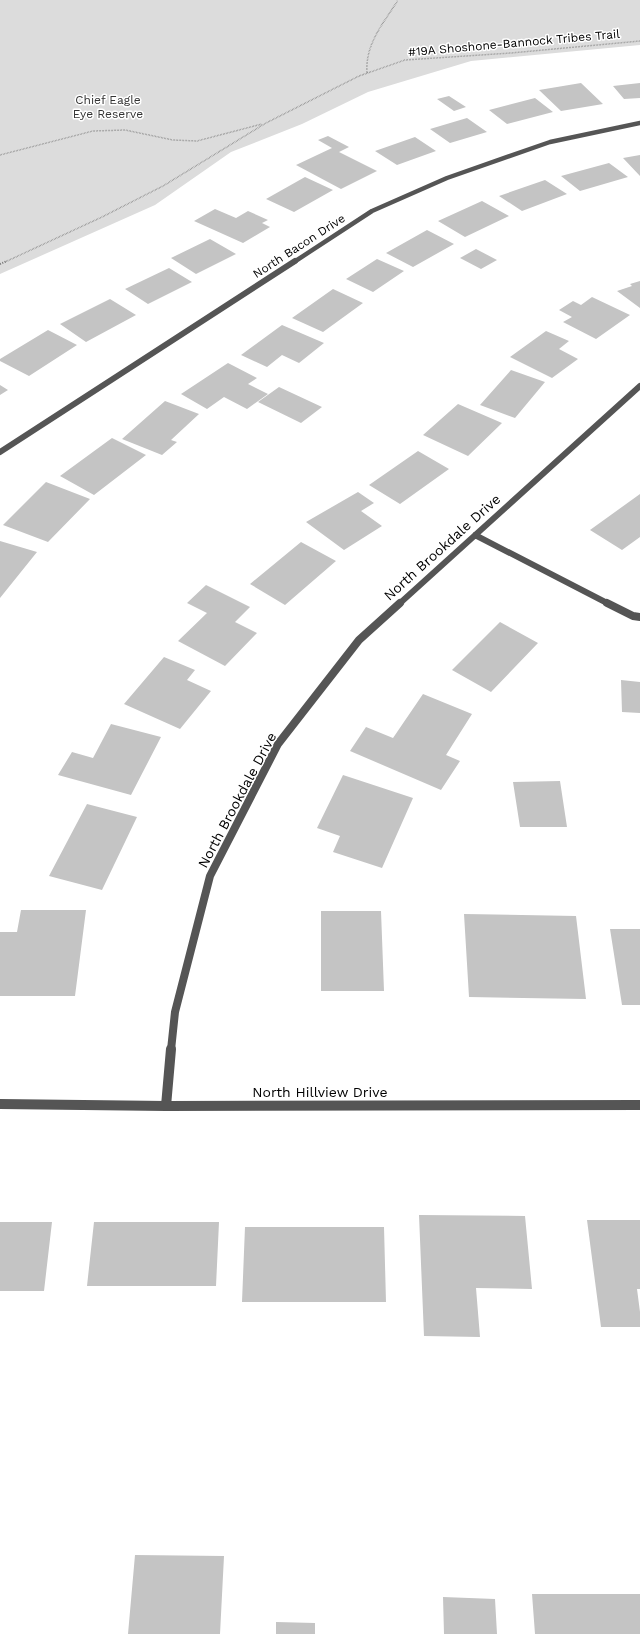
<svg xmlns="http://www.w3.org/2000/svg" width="640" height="1634" font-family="'Work Sans',sans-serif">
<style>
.green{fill:#dcdcdc}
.building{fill:#c4c4c4}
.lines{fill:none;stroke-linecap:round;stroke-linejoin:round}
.path-far1{stroke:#777;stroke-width:1.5;stroke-dasharray:0.5 1;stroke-linecap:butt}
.path{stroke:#777;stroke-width:2;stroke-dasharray:1 1.5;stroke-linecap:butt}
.minor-far3{stroke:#555;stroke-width:4.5}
.minor-far2{stroke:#555;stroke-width:6}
.minor-far1{stroke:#555;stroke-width:8}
.minor{stroke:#555;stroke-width:10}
.labels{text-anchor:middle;stroke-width:3;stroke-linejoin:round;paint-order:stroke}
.far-street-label{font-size:12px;fill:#000;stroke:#fff}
.far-park-label{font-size:12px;fill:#333;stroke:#fff}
.street-label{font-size:14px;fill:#000;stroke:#fff}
</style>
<rect width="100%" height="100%" fill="#fff"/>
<path class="green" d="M0,0H640V45L471,61L368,92L302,124L231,152L155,205L0,274Z"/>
<path class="building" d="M581,83L603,104L561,111L539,90Z
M640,83V98L624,99L613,86Z
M449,96L466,107L454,111L437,99Z
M535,98L553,112L507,124L489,110Z
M467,118L487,132L450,143L430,129Z
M328,136L349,147L339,152L377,171L341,189L296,165L332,148L318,140Z
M415,137L436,151L397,165L375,151Z
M640,155V176L623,158Z
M609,163L628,177L580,191L561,176Z
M305,177L333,190L294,212L266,199Z
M545,180L567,194L522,211L499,196Z
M482,201L509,216L465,237L438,221Z
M215,209L236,218L248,211L268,220L262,223L270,227L243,243L194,221Z
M427,230L454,244L413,267L386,253Z
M210,239L236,254L196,274L171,258Z
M476,249L497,260L481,269L460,258Z
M377,259L404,271L373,292L346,279Z
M169,268L192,282L148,304L125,289Z
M640,281V308L617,291L632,286L630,284Z
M333,289L363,303L323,332L292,318Z
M592,297L630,315L596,339L563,322L572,317L559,310L573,301L581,305Z
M110,299L136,315L86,342L60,324Z
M282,325L324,343L299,363L282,355L267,367L241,355Z
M48,330L77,345L29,376L0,361V359Z
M546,331L569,341L559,349L578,359L552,378L510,357Z
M228,363L257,378L248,384L268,394L247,409L224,397L207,409L181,394Z
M511,370L545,382L515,418L480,405Z
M0,385L8,390L0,395Z
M279,387L322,407L301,423L258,402Z
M165,401L199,414L171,440L177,442L162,455L122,439Z
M458,404L502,423L468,456L423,435Z
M112,438L146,455L94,495L60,476Z
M418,451L449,469L400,504L369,485Z
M46,482L90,499L48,542L3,525Z
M358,492L374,503L361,511L382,526L344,550L306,522Z
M640,494V537L622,550L590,530Z
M0,541L37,552L0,598Z
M301,542L336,561L285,605L250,584Z
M206,585L250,607L235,622L257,633L225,666L178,641L207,613L187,603Z
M500,622L538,643L491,692L452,670Z
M164,657L195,670L187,680L211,691L180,729L124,704Z
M621,680L640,682V713L622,712Z
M423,694L472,714L446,755L460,761L441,790L350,751L366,727L393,738Z
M111,724L161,737L131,795L58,775L72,752L93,758Z
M343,775L413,798L382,868L333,852L340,836L317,828Z
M560,781L567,827H520L513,782Z
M87,804L137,817L102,890L49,876Z
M21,910H86L75,996H0V932H17Z
M321,911H381L384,991H321Z
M464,914L576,916L586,999L469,997Z
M610,929H640V1005H622Z
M419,1215L525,1216L532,1289L476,1288L480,1337L424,1336Z
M587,1220H640V1289H637L640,1312V1327H601Z
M0,1222H52L44,1291H0Z
M94,1222H219L216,1286H87Z
M245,1227H384L386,1302H242Z
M135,1555L224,1556L220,1634H128Z
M532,1594H640V1634H535Z
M443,1597L495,1599L497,1634H444Z
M276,1622L315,1623V1634H276Z"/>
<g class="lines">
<path class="path-far1" d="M367,73C365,44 383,24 398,0
M0,155L93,131L125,130L173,140L197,141L262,124
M5,262L102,217L163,186L266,123L359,76L405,60L511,53L640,41"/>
<path class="path" d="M0,264L7,261"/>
<path class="minor-far3" d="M294,262L372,211L447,178L550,142L640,123"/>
<path class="minor-far2" d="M0,452L295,261
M475,535L609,604
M399,604L640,386"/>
<path class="minor-far1" d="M607,603L633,616L640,617
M171,1050L175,1012L210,876L278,744L359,640L400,603"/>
<path class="minor" d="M0,1104L166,1106L640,1105
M166,1106L171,1049"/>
</g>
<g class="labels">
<g class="far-street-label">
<text transform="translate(514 43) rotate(-5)" y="4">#19A Shoshone-Bannock Tribes Trail</text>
<text transform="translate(299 246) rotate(-33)" y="4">North Bacon Drive</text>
</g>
<g class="far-park-label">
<text x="108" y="104">Chief Eagle<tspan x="108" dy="14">Eye Reserve</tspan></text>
</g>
<g class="street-label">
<text transform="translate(442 547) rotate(-42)" y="5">North Brookdale Drive</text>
<text transform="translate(237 800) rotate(-62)" y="5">North Brookdale Drive</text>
<text x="320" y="1097">North Hillview Drive</text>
</g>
</g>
</svg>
